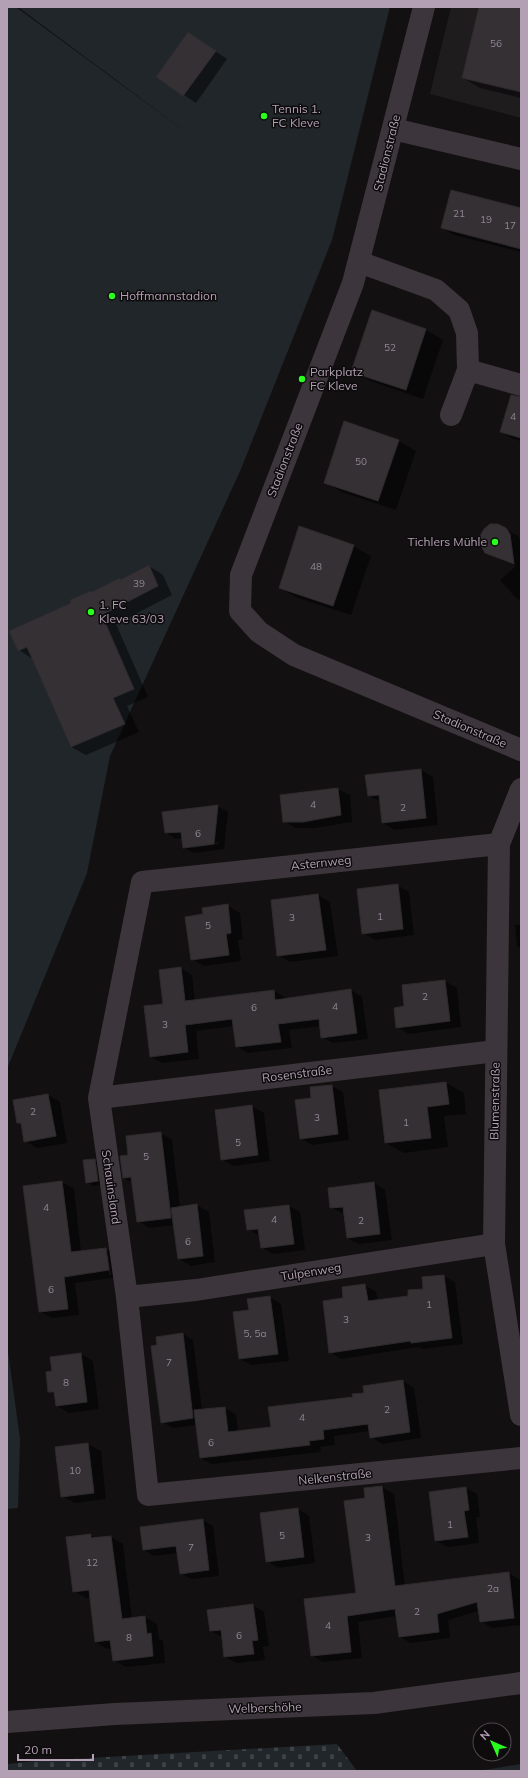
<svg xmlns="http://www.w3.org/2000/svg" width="528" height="1778" font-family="Mulish,sans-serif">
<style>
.built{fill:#1f1c1e}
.green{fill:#20262a}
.cemetery{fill:url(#cemetery-stones)}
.shadow{fill:#0007;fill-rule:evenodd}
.building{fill:#343033;stroke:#2e2a2d}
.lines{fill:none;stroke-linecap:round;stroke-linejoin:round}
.minor{stroke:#3c353b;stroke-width:22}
.poi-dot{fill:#28fd1d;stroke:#0d0b0c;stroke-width:1.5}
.labels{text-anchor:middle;stroke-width:3;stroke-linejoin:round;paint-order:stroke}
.number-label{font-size:10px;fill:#938494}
.poi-label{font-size:12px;fill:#b3a0b4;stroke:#0d0b0c;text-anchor:start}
.street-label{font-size:12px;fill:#b3a0b4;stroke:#0d0b0c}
</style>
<defs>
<pattern id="cemetery-stones" width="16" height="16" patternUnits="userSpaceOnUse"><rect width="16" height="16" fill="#20262a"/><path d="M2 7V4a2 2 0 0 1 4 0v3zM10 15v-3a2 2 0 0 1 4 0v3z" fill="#3e4246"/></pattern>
</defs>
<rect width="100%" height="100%" fill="#121011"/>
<path class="built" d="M451,7H521V118L430,94Z"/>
<path class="green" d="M7,7H16L194,138L18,7H390L332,240L241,469L110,756L87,873L7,1069Z
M7,1344L20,1439L18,1508L7,1509Z
M521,1764V1771H477Z"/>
<path class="cemetery" d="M337,1744L357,1771H7V1764L37,1761Z"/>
<path class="shadow" d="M480,7H521V98L480,88L463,78Z
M188,33L227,59L196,103L157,77Z
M521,209V252L454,235L442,228Z
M372,312L426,330L443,340L423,399L370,381L353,371Z
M521,400V441L513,439L501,432Z
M399,441L416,451L396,510L342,492L325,482Z
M505,529L518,536L521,542V601L515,597L500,580L516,566L499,559L486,552Z
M353,546L371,556L351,615L298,598L280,588Z
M149,566L163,575L172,595L116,624L148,697L127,706L139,732L86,755L71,747L33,659L19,650L73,604L120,579L122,580Z
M421,770L433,777L438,825L395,830L383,823L381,802L368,795Z
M338,789L350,795L352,822L315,828H296L284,821L281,795Z
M218,806L228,812L224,849L194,853L184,848L183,838L176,839L166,833L163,813ZM219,842V844L192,848V846Z
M397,885L409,892L414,935L375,940L363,933Z
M318,895L330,902L338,956L290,962L278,955Z
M227,905L240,913L243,939L238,940L241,961L204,966L192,959L204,915Z
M515,925H521V949L517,946Z
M181,968L192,975L195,1001L274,991L285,997L286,1000L351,990L362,997L368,1039L333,1043L322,1037L321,1026L289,1030L292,1048L248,1053L237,1047L234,1026L196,1031L199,1059L162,1063L151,1057L164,1005Z
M445,981L457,988L461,1027L409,1034L397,1027L406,1007L403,986Z
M446,1083L464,1093L466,1114L444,1116L448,1147L404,1153L386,1143L380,1091Z
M332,1086L343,1092L349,1140L312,1145L301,1138L312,1099Z
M48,1095L60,1102L67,1143L37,1148L25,1141L22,1125L18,1122Z
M252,1106L264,1113L270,1161L233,1166L222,1159Z
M160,1133L172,1140L180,1208L197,1205L209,1212L215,1262L191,1266L178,1258L174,1225L149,1228L138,1221L132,1183L124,1178Z
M95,1160L101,1164L104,1184L93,1186L87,1182Z
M62,1182L74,1189L81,1252L106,1249L118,1256L120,1277L75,1283L79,1315L52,1318L40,1312ZM106,1256H108L111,1275H109Z
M374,1183L385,1190L392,1240L359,1244L347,1238L345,1214L331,1208Z
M289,1206L300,1212L305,1250L273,1254L261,1247L260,1236L248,1229Z
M444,1276L455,1282L463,1344L423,1349L419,1347L341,1359L330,1352L344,1299L343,1288L365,1285L376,1292L378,1301L409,1296L424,1289Z
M270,1297L281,1304L289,1361L251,1365L240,1359L250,1311Z
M183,1334L193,1340L202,1410L224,1408L236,1414L238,1432L272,1428L403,1381L414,1388L421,1438L382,1444L371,1437L370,1431L334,1436L335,1445L320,1447L321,1452L212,1464L200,1458L197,1425L173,1428L162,1422L158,1346Z
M81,1354L93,1361L99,1409L69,1413L57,1406L56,1395L49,1392L53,1372Z
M88,1444L101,1451L106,1499L75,1503L62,1496L56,1448Z
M382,1487L394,1494L405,1586L509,1573L520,1580L521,1625L492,1628L481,1621L479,1611L448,1620L450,1638L411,1643L400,1637L397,1616L358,1622L362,1658L323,1662L311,1655L357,1594L366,1499L365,1489Z
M466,1488L477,1494L480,1517H476L479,1543L448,1547L436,1541Z
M298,1509L309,1516L315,1563L278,1568L267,1561Z
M203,1520L213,1526L219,1576L191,1579L181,1573L178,1553L154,1556L144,1550Z
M91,1535L96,1538L111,1537L123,1544L132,1619L145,1617L157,1624L159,1639L163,1641L165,1663L126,1667L114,1660L112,1648L107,1649L95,1642L91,1598H86L74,1591Z
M253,1605L264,1612L269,1646L263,1647L265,1660L237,1663L225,1657L222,1637L211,1631Z"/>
<path class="building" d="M479,7H521V92L462,78Z
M188,32L216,51L183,96L156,77Z
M451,190L521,208V249L441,228Z
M372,310L426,329L406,390L351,372Z
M511,395L521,397V438L500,432Z
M344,421L399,440L378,501L324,483Z
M490,524H498L506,528L510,534L514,564L485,553L480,544V536L484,529Z
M299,526L354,545L333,606L279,588Z
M149,565L158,586L102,615L134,689L113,698L125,724L71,747L27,647L18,651L9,631L71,603L70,600L91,591L92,592L120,578V580Z
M421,769L426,818L382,823L379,795L368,796L365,775Z
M338,788L341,815L303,822H283L280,795Z
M218,805L214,844L183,848L181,832L165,833L162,812Z
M398,884L403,929L362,934L357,889Z
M318,894L326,950L277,956L271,900Z
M228,904L231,933L226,934L229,955L191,960L185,917L203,914L202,908Z
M181,967L185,1001L274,990L275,1000L351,989L357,1033L321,1038L319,1019L278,1024L281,1042L236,1047L232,1019L185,1025L188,1052L150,1057L144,1006L163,1004L159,970Z
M445,980L450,1021L396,1028L394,1008L404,1006L402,985Z
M446,1082L449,1104L427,1107L431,1138L385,1143L379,1090Z
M332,1085L338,1134L300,1139L295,1100L311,1098L310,1087Z
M48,1094L56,1136L24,1142L21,1123H17L13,1100Z
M252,1105L258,1155L221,1160L215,1110Z
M161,1132L171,1218L137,1222L131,1177L123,1178L120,1156L128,1155L126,1136Z
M95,1159L98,1181L86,1183L83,1160Z
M62,1181L71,1252L106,1248L109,1270L64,1277L68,1309L39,1312L23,1186Z
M374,1182L380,1234L347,1238L343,1207L330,1208L328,1188Z
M197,1204L203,1256L178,1259L171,1208Z
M289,1205L294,1244L261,1248L258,1229L247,1230L244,1210Z
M444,1275L452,1338L411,1343L410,1341L329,1353L323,1301L343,1298L342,1287L365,1284L368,1301L408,1296V1290L423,1289L422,1277Z
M270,1296L278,1354L239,1359L233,1312L249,1310L247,1299Z
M183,1333L193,1418L161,1423L151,1346L157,1345L156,1337Z
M81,1353L87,1402L56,1406L54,1392H48L46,1372L52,1371L50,1357Z
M403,1380L410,1432L370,1438L368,1424L323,1430L324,1439L309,1441L310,1445L200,1458L194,1410L225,1407L228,1432L271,1427L268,1407L353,1397L352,1394L364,1393L363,1386Z
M88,1443L94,1493L61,1497L55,1447Z
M382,1486L395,1586L509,1572L514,1618L480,1622L477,1602L437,1614L439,1632L399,1637L395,1609L347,1616L351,1652L311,1656L304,1599L356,1593L344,1501L365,1498L364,1488Z
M466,1487L469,1510L464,1511L468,1537L435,1541L429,1492Z
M298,1508L304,1557L266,1562L260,1513Z
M203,1519L209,1570L180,1574L176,1546L143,1550L140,1527Z
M91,1534V1538L111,1536L122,1619L145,1616L147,1634L151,1633L153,1656L113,1661L110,1640L95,1642L89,1590L73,1592L66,1537Z
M253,1604L258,1640L252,1641L254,1654L224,1657L221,1630L210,1631L207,1610Z"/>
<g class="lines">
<path class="minor" d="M424,7L353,283L241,575L240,611L259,632L294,655L521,750
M393,129L521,159
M359,262L436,290L459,310L467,333L468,370L451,415
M468,370L521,385
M521,789L499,844L494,1244L521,1415
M499,844L142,882L99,1098L127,1297L148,1495L521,1458
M99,1098L496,1051
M127,1297L196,1290L494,1244
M7,1722L115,1714L374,1703L521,1683"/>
</g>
<g class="poi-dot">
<circle cx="264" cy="116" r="4"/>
<circle cx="112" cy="296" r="4"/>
<circle cx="302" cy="379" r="4"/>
<circle cx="495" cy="542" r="4"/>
<circle cx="91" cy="612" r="4"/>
</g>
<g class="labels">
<g class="number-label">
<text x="496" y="47">56</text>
<text x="459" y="217">21</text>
<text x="486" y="223">19</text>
<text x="510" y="229">17</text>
<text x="390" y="351">52</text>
<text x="513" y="420">4</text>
<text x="361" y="465">50</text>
<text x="316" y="570">48</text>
<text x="139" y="587">39</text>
<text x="313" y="808">4</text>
<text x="403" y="811">2</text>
<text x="198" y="837">6</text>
<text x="380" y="920">1</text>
<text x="292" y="921">3</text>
<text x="208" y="929">5</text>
<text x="425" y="1000">2</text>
<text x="335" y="1010">4</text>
<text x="254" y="1011">6</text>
<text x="165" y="1028">3</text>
<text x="33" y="1115">2</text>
<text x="317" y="1121">3</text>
<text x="406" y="1126">1</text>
<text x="238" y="1146">5</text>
<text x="146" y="1160">5</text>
<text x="46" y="1211">4</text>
<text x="274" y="1223">4</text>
<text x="361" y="1224">2</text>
<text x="188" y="1245">6</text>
<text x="51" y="1293">6</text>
<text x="429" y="1308">1</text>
<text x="346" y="1323">3</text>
<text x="255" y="1337">5, 5a</text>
<text x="169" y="1366">7</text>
<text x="66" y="1386">8</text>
<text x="387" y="1413">2</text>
<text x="302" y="1421">4</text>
<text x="211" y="1446">6</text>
<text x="75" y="1474">10</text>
<text x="450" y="1528">1</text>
<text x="282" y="1539">5</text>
<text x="368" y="1541">3</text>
<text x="191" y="1551">7</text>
<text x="92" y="1566">12</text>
<text x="493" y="1592">2a</text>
<text x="417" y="1615">2</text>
<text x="328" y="1629">4</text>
<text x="239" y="1639">6</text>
<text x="129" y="1641">8</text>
</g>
<g class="poi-label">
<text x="272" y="113">Tennis 1.<tspan x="272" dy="14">FC Kleve</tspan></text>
<text x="120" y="300">Hoffmannstadion</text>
<text x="310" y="376">Parkplatz<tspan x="310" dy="14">FC Kleve</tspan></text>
<text x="487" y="546" text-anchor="end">Tichlers Mühle</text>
<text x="99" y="609">1. FC<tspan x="99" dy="14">Kleve 63/03</tspan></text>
</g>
<g class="street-label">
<text transform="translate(387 153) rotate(-76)" y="4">Stadionstraße</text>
<text transform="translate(285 460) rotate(-69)" y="4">Stadionstraße</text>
<text transform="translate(470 729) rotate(23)" y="4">Stadionstraße</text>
<text transform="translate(321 863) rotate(-6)" y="4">Asternweg</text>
<text transform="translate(297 1074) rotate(-7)" y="4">Rosenstraße</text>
<text transform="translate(495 1101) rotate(-89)" y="4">Blumenstraße</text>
<text transform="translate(111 1187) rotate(82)" y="4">Schauinsland</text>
<text transform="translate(311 1272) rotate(-9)" y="4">Tulpenweg</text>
<text transform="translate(335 1477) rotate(-6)" y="4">Nelkenstraße</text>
<text transform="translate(265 1708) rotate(-2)" y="4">Welbershöhe</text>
</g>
</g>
<rect width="528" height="1778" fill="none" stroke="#b3a0b4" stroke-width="16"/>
<g transform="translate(492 1742) rotate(315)"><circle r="19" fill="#0d0b0c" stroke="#4f474f"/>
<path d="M0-3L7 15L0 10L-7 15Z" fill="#28fd1d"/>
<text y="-6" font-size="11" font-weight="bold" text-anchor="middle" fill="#b3a0b4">N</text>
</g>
<path d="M18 1754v6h75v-6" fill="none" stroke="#b3a0b4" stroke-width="2"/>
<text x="24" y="1754" font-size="12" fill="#b3a0b4" stroke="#0d0b0c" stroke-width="3" paint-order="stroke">20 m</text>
</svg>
